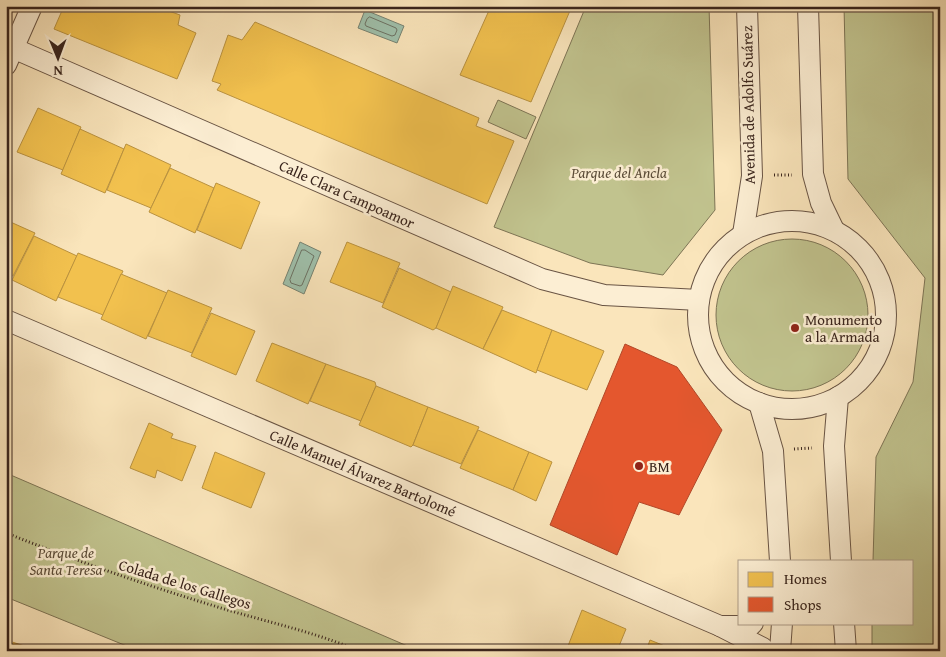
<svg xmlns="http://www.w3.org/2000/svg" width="946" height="657" font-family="'Gentium Book Plus',serif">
<rect width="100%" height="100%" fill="#fae5bb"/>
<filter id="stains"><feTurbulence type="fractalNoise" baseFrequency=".004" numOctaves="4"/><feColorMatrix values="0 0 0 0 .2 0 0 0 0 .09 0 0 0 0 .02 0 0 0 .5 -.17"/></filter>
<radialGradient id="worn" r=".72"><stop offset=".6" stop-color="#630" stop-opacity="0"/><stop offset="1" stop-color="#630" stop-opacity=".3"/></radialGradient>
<!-- green -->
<g fill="#c1c38e" stroke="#7d7455">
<polygon points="586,6 709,6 715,210 663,275 590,263 494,227"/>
<polygon points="844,6 940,6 940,651 872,651 872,623 912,623 912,561 873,561 876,457 913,382 925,278 848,179"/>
<polygon points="498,100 536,117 526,139 488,122"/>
<circle cx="792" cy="315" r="76"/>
<polygon points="6,473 419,651 139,651 6,597"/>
</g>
<!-- water -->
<g fill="#9fc0ab" stroke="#768272">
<polygon points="365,10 404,26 397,43 358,28"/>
<polygon points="300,242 321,252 304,294 283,284"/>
</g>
<!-- homes -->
<g fill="#f2c14e" stroke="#ba923f">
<polygon points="64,6 155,6 180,15 178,25 196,33 177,79 54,29"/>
<polygon points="491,6 572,6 531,102 460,75"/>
<polygon points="255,22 479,118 476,126 514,141 487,204 217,90 221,84 212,81 228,35 242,40"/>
<polygon points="38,108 81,127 63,170 17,152"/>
<polygon points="80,129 124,149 105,193 61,174"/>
<polygon points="126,144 171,165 151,208 107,190"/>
<polygon points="170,168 214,188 195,233 149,212"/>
<polygon points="216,183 260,202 241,249 197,230"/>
<polygon points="6,220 35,233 13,276 6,274"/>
<polygon points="34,236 77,256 56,301 12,280"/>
<polygon points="347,242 400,263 383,303 330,282"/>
<polygon points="78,253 123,271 103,315 58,297"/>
<polygon points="399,268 451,292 436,328 433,330 382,307"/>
<polygon points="121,274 167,293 146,339 101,319"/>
<polygon points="453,286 503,307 483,349 436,328"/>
<polygon points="168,290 212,308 192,353 148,336"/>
<polygon points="502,310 552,330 536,373 483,349"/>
<polygon points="211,313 255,331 236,375 191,356"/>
<polygon points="552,330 604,351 587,390 537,370"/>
<polygon points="272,343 326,364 308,404 256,381"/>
<polygon points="326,364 375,382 376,386 361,421 310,401"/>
<polygon points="376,386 428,407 413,445 411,447 359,425"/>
<polygon points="428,407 479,427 461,464 413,445"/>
<polygon points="149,423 173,434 171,438 196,446 182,481 157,470 155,478 130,468"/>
<polygon points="478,430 529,452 513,490 460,468"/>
<polygon points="215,452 265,473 251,508 202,488"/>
<polygon points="529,452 552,462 536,501 513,490"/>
<polygon points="582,610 626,629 617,651 578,651 568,646"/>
<polygon points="6,640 40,651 6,651"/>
<polygon points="650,640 677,651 646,651"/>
</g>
<!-- shops -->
<polygon fill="#e4572e" stroke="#b14829" points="625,344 677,367 722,430 679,515 639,502 617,555 550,525"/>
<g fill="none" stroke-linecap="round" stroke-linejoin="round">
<!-- shore -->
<g stroke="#6c7264" stroke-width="1">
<polygon points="370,17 396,28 397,30 395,35 392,36 366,26 365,24 367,19"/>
<polygon points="302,250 305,250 314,256 302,285 300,286 291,283 290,280"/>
</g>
<defs>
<g id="street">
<polyline points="808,6 813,174 821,203 834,230"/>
<polyline points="6,45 542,279 604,295 699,300"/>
<polyline points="6,65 32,6"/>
<circle cx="792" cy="315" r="94"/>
<polyline points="743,234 752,176 747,6"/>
<polyline points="6,320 720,626"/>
<polyline points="838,397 834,446 841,561"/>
<polyline points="759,403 773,451 780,561"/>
<polyline points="753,623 750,626 720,626 763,648 764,651"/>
<polyline points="844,623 846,651"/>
<polyline points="780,651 782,623"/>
</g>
</defs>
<!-- street casing -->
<use href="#street" stroke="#695444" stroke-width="22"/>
<!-- path -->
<g stroke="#39241c" stroke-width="3" stroke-dasharray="1 2.5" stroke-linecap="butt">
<polyline points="774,175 792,175"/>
<polyline points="794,449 812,448"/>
<path d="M6 533C77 561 148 586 221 608 267 622 315 632 359 651"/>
</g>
<!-- street -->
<use href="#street" stroke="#fceed3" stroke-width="20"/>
</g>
<!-- markers -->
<g fill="#8f2418" stroke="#fceed3" stroke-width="2">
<circle cx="795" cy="328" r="5"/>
<circle cx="639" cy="466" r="5"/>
</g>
<g text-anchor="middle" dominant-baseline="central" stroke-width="5" stroke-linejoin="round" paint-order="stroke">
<!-- street labels -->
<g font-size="15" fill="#39241c" stroke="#fceed3">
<text transform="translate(748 105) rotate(-91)">Avenida de Adolfo Suárez</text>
<text transform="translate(347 194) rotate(24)">Calle Clara Campoamor</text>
<text transform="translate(363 473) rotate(23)">Calle Manuel Álvarez Bartolomé</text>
<text transform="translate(185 584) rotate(17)">Colada de los Gallegos</text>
</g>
<!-- park labels -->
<g font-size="15" font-style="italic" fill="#5b4c38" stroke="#fceed3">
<text x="619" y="172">Parque del Ancla</text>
<text x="66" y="552">Parque de<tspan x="66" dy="17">Santa Teresa</tspan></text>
</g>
<!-- poi labels -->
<g font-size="15" fill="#39241c" stroke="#fceed3" text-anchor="start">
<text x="805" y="319">Monumento<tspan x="805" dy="17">a la Armada</tspan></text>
<text x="649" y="466">BM</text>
</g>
</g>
<!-- margin -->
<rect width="946" height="657" fill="none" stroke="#fae5bb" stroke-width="25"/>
<rect x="8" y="8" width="931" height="642" fill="none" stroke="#39241c" stroke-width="2.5"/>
<rect x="12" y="12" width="921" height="632" fill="none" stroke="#39241c"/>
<!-- legend -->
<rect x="738" y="560" width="175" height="65" fill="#fceed3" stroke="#ae9d8a"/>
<rect x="748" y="572" width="25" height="15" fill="#f2c14e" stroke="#ae9d8a"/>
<text x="784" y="584" font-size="15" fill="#39241c">Homes</text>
<rect x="748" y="597" width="25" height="15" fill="#e4572e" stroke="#ae9d8a"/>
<text x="784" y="610" font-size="15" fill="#39241c">Shops</text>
<!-- north arrow -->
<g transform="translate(58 58) rotate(179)" stroke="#fceed3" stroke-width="4" paint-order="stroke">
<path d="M0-4L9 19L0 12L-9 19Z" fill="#39241c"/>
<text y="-8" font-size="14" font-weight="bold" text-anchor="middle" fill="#39241c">N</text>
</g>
<rect width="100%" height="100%" filter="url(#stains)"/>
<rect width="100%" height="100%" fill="url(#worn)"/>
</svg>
